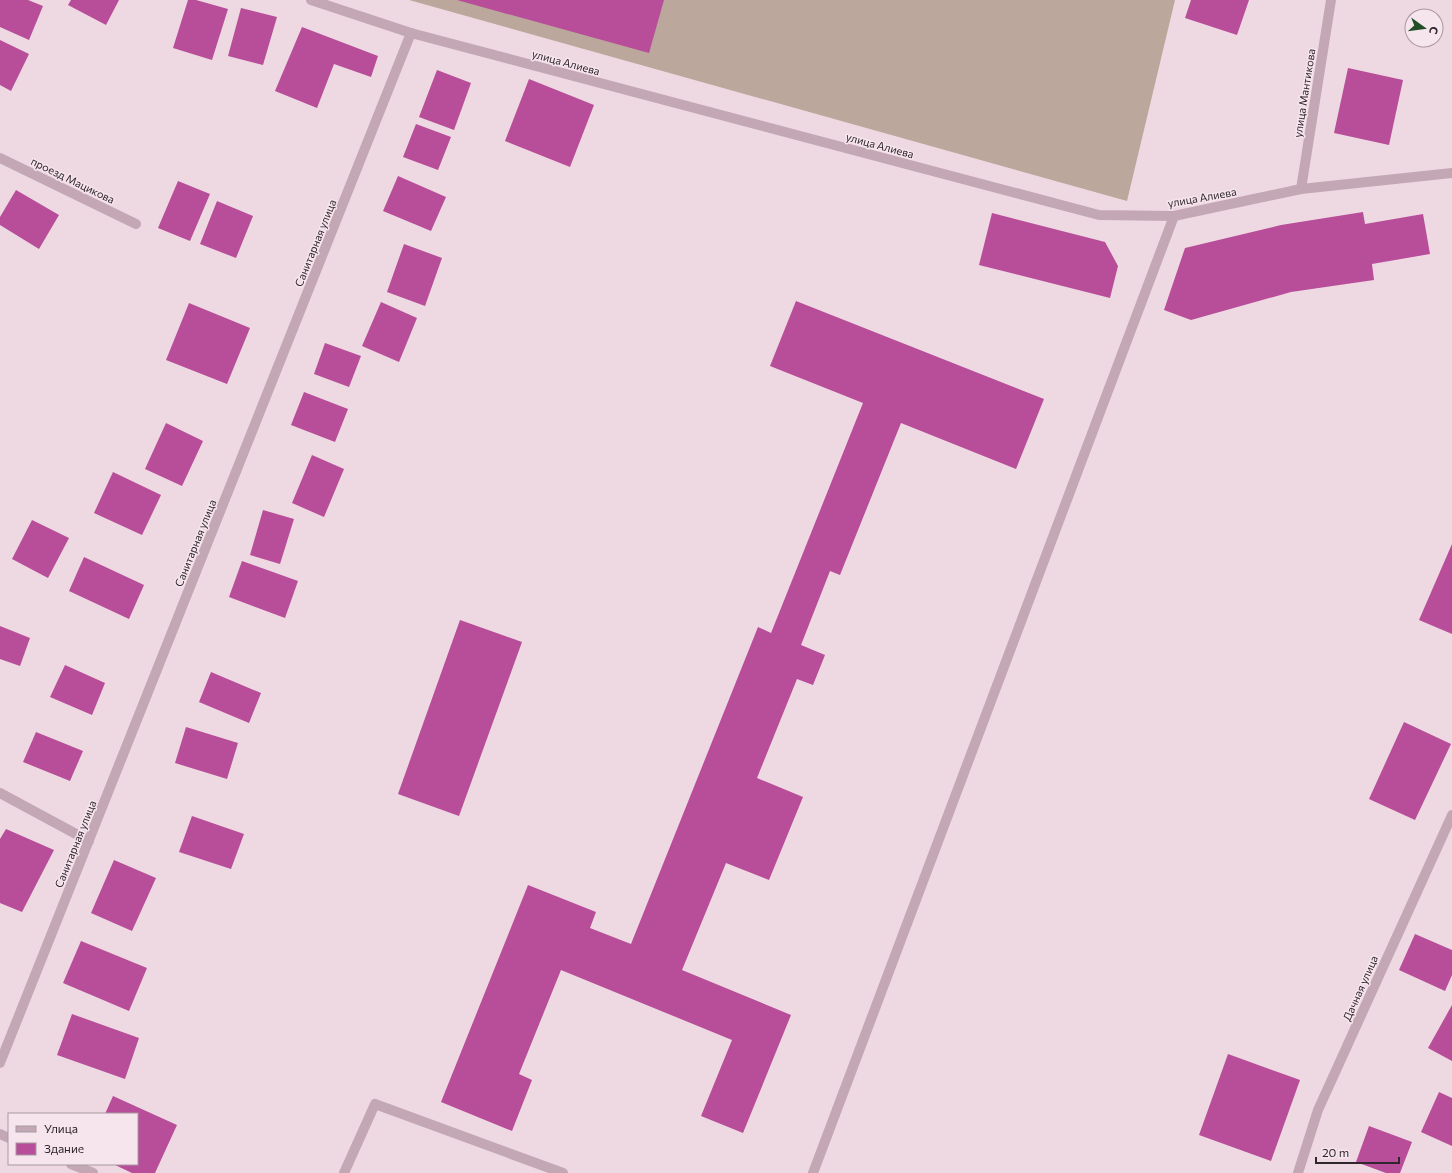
<svg xmlns="http://www.w3.org/2000/svg" width="1452" height="1173" font-family="Commissioner,sans-serif">
<rect width="100%" height="100%" fill="#eed9e2"/>
<!-- garden -->
<polygon fill="#bba79b" points="409,0 1175,0 1127,201"/>
<!-- building -->
<g fill="#b84d99">
<polygon points="0,0 28,0 43,6 29,40 0,27"/>
<polygon points="71,0 119,0 106,25 68,5"/>
<polygon points="188,0 196,0 228,9 212,60 173,48"/>
<polygon points="457,0 664,0 649,53"/>
<polygon points="1191,0 1249,0 1237,35 1185,18"/>
<polygon points="241,8 277,17 263,65 228,56"/>
<polygon points="302,27 378,56 371,77 334,64 317,108 275,91"/>
<polygon points="0,40 29,54 11,91 0,85"/>
<polygon points="1348,68 1403,80 1389,145 1334,133"/>
<polygon points="437,70 471,83 454,130 419,117"/>
<polygon points="529,79 594,105 570,167 505,141"/>
<polygon points="416,124 451,137 438,170 403,157"/>
<polygon points="398,176 446,197 431,231 383,211"/>
<polygon points="178,181 210,194 190,241 158,228"/>
<polygon points="16,190 59,215 39,249 0,225 0,217"/>
<polygon points="217,201 253,216 236,258 200,244"/>
<polygon points="1363,212 1365,224 1423,214 1430,254 1372,264 1374,280 1291,292 1191,320 1164,310 1185,248 1281,225"/>
<polygon points="992,213 1105,242 1118,266 1110,298 979,265"/>
<polygon points="404,244 442,258 425,306 387,292"/>
<polygon points="796,301 1044,399 1016,469 901,423 840,575 830,571 801,645 825,655 813,685 797,679 757,778 803,797 769,880 726,863 682,970 791,1015 743,1133 701,1116 732,1040 561,970 519,1074 532,1080 512,1131 441,1102 528,885 596,912 590,928 631,944 758,627 771,633 863,403 770,366"/>
<polygon points="381,302 417,318 399,362 362,346"/>
<polygon points="189,303 250,328 227,384 166,360"/>
<polygon points="325,343 361,356 349,387 314,374"/>
<polygon points="304,392 348,409 335,442 291,425"/>
<polygon points="166,423 203,441 182,486 145,469"/>
<polygon points="312,455 344,469 324,517 292,503"/>
<polygon points="113,472 161,495 142,535 94,513"/>
<polygon points="263,510 294,519 280,564 250,555"/>
<polygon points="32,520 69,538 48,578 12,559"/>
<polygon points="1452,544 1452,634 1419,620"/>
<polygon points="84,557 144,585 129,619 69,591"/>
<polygon points="242,561 298,581 285,618 229,597"/>
<polygon points="460,620 522,642 459,816 398,794"/>
<polygon points="0,626 30,638 20,666 0,659"/>
<polygon points="65,665 105,683 92,715 50,697"/>
<polygon points="211,672 261,693 249,723 199,702"/>
<polygon points="1404,722 1451,744 1415,820 1369,799"/>
<polygon points="186,727 238,743 227,779 175,763"/>
<polygon points="36,732 83,751 70,781 23,762"/>
<polygon points="192,816 244,834 231,869 179,852"/>
<polygon points="6,829 54,850 22,912 0,903 0,839"/>
<polygon points="114,860 156,878 132,931 91,913"/>
<polygon points="1415,934 1452,950 1452,975 1445,991 1399,970"/>
<polygon points="81,941 147,968 129,1011 63,983"/>
<polygon points="1452,1005 1452,1061 1428,1048"/>
<polygon points="72,1014 139,1038 125,1079 57,1055"/>
<polygon points="1228,1054 1300,1080 1271,1161 1199,1135"/>
<polygon points="1439,1092 1452,1098 1452,1146 1421,1132"/>
<polygon points="113,1096 177,1125 155,1173 132,1173 113,1164 137,1164 137,1114 105,1114"/>
<polygon points="1369,1126 1412,1142 1400,1173 1386,1173 1356,1162"/>
</g>
<g fill="none" stroke-linecap="round" stroke-linejoin="round">
<!-- lane -->
<g stroke="#c4a7b5" stroke-width="10">
<polyline points="344,1173 375,1104 563,1173"/>
<polyline points="813,1173 1174,216"/>
</g>
<!-- street -->
<g stroke="#c4a7b5" stroke-width="10">
<polyline points="311,0 411,33 1099,215 1174,216 1301,189 1452,173"/>
<polyline points="0,158 136,224"/>
<polyline points="1301,189 1331,0"/>
<polyline points="0,793 89,841"/>
<polyline points="0,1063 411,33"/>
<polyline points="0,1134 9,1138"/>
<polyline points="71,1164 93,1173"/>
<polyline points="1298,1173 1318,1110 1452,815"/>
</g>
</g>
<g text-anchor="middle" dominant-baseline="central" stroke-width="3" stroke-linejoin="round" paint-order="stroke">
<!-- street labels -->
<g font-size="11" fill="#31262d" stroke="#f6e5ec">
<text transform="translate(566 62) rotate(15)">улица Алиева</text>
<text transform="translate(1304 93) rotate(-81)">улица Мантикова</text>
<text transform="translate(880 145) rotate(15)">улица Алиева</text>
<text transform="translate(73 180) rotate(26)">проезд Мацикова</text>
<text transform="translate(1202 197) rotate(-10)">улица Алиева</text>
<text transform="translate(315 243) rotate(-68)">Санитарная улица</text>
<text transform="translate(195 543) rotate(-68)">Санитарная улица</text>
<text transform="translate(75 844) rotate(-68)">Санитарная улица</text>
<text transform="translate(1360 988) rotate(-66)">Дачная улица</text>
</g>
</g>
<!-- legend -->
<rect x="8" y="1113" width="130" height="52" fill="#f6e5ec" stroke="#a799a0"/>
<rect x="16" y="1126" width="20" height="6" fill="#c4a7b5" stroke="#a799a0"/>
<text x="44" y="1133" font-size="12" fill="#31262d">Улица</text>
<rect x="16" y="1143" width="20" height="12" fill="#b84d99" stroke="#a799a0"/>
<text x="44" y="1153" font-size="12" fill="#31262d">Здание</text>
<!-- north arrow -->
<g transform="translate(1424 28) rotate(104)"><circle r="19" fill="#f6e5ec" stroke="#a799a0"/>
<path d="M0-3L7 15L0 10L-7 15Z" fill="#214e26"/>
<text y="-6" font-size="11" font-weight="bold" text-anchor="middle" fill="#31262d">С</text>
</g>
<!-- scale -->
<path d="M1316 1157v6h83v-6" fill="none" stroke="#31262d" stroke-width="2"/>
<text x="1322" y="1157" font-size="12" fill="#31262d" stroke="#f6e5ec" stroke-width="3" paint-order="stroke">20 m</text>
</svg>
